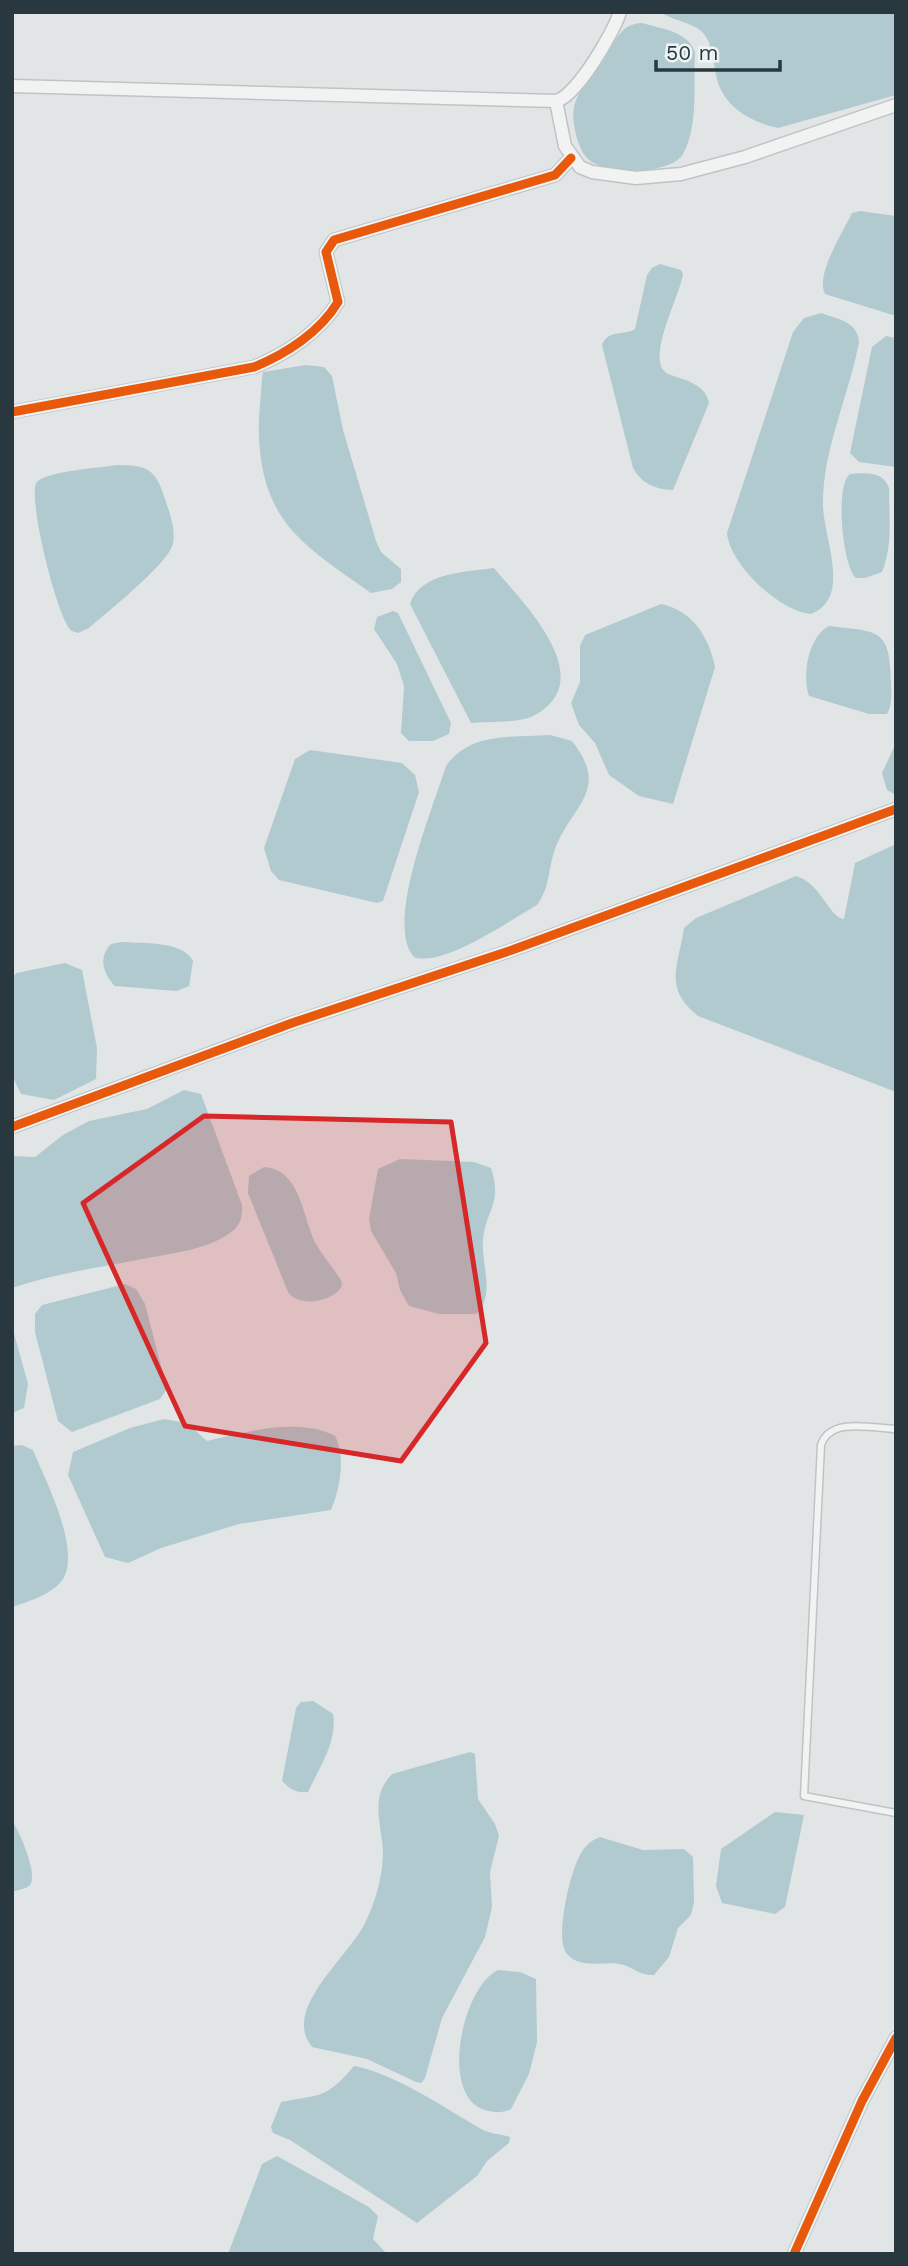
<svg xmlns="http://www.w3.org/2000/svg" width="908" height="2266" font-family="'Work Sans',sans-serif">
<rect width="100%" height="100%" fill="#e2e5e6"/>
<!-- water -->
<g fill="#b0cad0">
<path d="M660 12H896V95L778 128C750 122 722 106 716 75 713 60 713 46 704 34 694 22 673 21 660 12Z"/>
<path d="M642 23C661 29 689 31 695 53 693 85 699 125 683 154 671 175 605 175 588 159 577 149 570 117 575 103 580 87 597 73 605 58 614 43 621 23 642 23Z"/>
<path d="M860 211 896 216V316L825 294C815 275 843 232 852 213Z"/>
<path d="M660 264 681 270 683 274C680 297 641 366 671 375 686 380 706 385 709 403L673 490C655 489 642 484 633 468L602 345C608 329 624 336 635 329L647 275 652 268Z"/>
<path d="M821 313C838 319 858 322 859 342 849 396 822 451 823 506 824 540 852 598 811 614 779 611 730 565 727 533L793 332 804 318Z"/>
<polygon points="886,336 896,338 896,467 859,462 850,453 872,347"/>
<path d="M306 365 324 367 332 376 343 430 376 541 381 552 401 569V582L392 589 371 593C308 548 263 525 259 438 258 418 261 398 262 378L263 372Z"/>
<path d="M116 465C146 465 155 468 164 496 169 512 176 527 173 544 168 564 107 612 89 628L78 633 72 631C58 623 26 493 37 482 47 471 100 468 116 465Z"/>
<path d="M850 474C866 473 883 471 889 488 889 516 893 545 882 572L865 578H856C842 566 835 484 850 474Z"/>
<path d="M494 568C522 602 601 678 535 715 519 724 489 721 471 723L410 604C420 572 467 572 494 568Z"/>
<path d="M661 604C692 610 709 637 715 667L673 804 639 796 609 775 595 743 579 725 571 703 580 682V646L585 635Z"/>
<polygon points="393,611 398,613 451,723 449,734 433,741 409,741 401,733 404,686 397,664 374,629 377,617"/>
<path d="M829 626C877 632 890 627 891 681 891 692 893 704 887 714H869L809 696C802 675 808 637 829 626Z"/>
<path d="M550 735 572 741C611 791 572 804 555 849 548 869 550 888 537 905 510 920 443 968 414 957 384 925 434 805 446 766 471 731 511 738 550 735Z"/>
<polygon points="896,743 896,795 887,790 882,773"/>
<polygon points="310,750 402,763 415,775 419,792 383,901 377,903 279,880 271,871 264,848 295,759"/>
<path d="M896 844V1092L698 1016C663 988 678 967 684 928L696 918 796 876C822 884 829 918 844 919L855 863Z"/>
<path d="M122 942C143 944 182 940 193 961L189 986 177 991 115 986C103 974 98 957 111 944Z"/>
<polygon points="65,963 82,970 97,1048 96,1079 54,1100 21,1094 12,1075 12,977 17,973"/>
<path d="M184 1090 201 1094 242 1205C243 1217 240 1226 230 1233 208 1249 174 1253 148 1258 103 1267 56 1273 12 1288V1156L35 1157 63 1135 89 1121 147 1109Z"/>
<path d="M400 1159 474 1162 491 1168C503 1205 485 1210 483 1241 481 1264 496 1296 476 1314H439L409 1306 400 1290 396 1273 371 1231 369 1219 378 1169Z"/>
<path d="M264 1167C301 1170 302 1216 316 1244 323 1256 333 1268 341 1280L342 1286C333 1302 299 1308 288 1292L248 1193 249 1176Z"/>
<polygon points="125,1284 136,1289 145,1304 167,1389 160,1399 72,1432 58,1421 35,1332 35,1314 42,1305"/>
<polygon points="12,1326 28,1384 24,1408 12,1413"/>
<path d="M164 1419 187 1423 207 1441C245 1432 299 1417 335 1436 346 1456 340 1489 331 1510L239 1524 161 1548 128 1563 105 1557 68 1475 73 1452 130 1428Z"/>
<path d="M22 1445 33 1450C45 1480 85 1555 60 1583 49 1595 28 1602 12 1607V1446Z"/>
<path d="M313 1701 333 1714C338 1741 319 1768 308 1792 296 1793 291 1790 282 1781L296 1708 301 1702Z"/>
<path d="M470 1752 475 1754 478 1799 495 1824 499 1836 490 1872 492 1907 485 1937 442 2018 425 2078 421 2083 416 2082 367 2059 312 2047C281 2009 348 1958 365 1923 375 1903 382 1879 383 1855 383 1825 368 1799 392 1774Z"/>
<polygon points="775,1812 804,1815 785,1907 775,1914 722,1903 716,1886 721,1849"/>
<path d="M12 1820C19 1831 40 1877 29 1886 25 1889 17 1890 12 1892Z"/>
<path d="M600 1837 643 1850 684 1849 693 1857 694 1903 691 1915 678 1928 669 1957 654 1975C642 1976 635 1969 624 1965 607 1959 582 1971 567 1954 554 1938 571 1866 583 1850 588 1843 593 1840 600 1837Z"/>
<path d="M498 1970 520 1972 536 1979 537 2042 529 2074 511 2109C503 2113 494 2113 485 2110 438 2095 463 1986 498 1970Z"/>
<path d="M354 2066C392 2072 448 2110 483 2130 491 2134 501 2134 510 2137L509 2143 487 2161 477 2176 417 2223 290 2140 273 2133 271 2127 281 2102C321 2094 325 2100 354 2066Z"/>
<polygon points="277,2156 369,2207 378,2216 373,2239 387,2254 228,2254 262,2164"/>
</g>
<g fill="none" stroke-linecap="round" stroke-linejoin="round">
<defs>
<path id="lane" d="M896 1429C872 1428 830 1417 821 1445L804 1796 896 1813"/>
<g id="street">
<path d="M12 86 556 101C576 97 614 32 620 12"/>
<polyline points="556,101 565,146 580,167 592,172 636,178 681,174 745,157 896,105"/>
<path d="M12 412 254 367C286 354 320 332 338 302L326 252 334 240 555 175 571 158"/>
<polyline points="12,1127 292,1023 512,950 896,809"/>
<polyline points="794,2254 862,2101 896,2038"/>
</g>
</defs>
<!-- lane casing -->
<use href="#lane" stroke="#c0c3c4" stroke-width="9"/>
<!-- street casing -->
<use href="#street" stroke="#c0c3c4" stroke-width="15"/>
<!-- lane -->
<use href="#lane" stroke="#f1f3f3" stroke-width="6"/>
<!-- street -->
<use href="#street" stroke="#f1f3f3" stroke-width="12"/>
<defs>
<g id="cycleway">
<path d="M12 412 254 367C286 354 320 332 338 302L326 252 334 240 555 175 571 158"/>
<polyline points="12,1127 292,1023 512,950 896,809"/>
<polyline points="794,2254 862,2101 896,2038"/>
</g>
</defs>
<!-- cycleway casing -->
<use href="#cycleway" stroke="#eff4f6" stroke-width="13"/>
<!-- cycleway -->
<use href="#cycleway" stroke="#e8590c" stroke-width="9"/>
</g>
<!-- marked area -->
<path fill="#d62828" fill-opacity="0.2" stroke="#d62828" stroke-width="5" stroke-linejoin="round" d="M204 1116 451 1122 486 1343 401 1461 185 1426 83 1203Z"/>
<!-- border -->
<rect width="908" height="2266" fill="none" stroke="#29383f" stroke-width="28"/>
<!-- scale -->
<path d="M656 60v10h124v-10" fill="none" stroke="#29383f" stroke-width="3.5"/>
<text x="666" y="60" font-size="21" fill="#29383f" stroke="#eff4f6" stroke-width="5" paint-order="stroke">50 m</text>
</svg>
